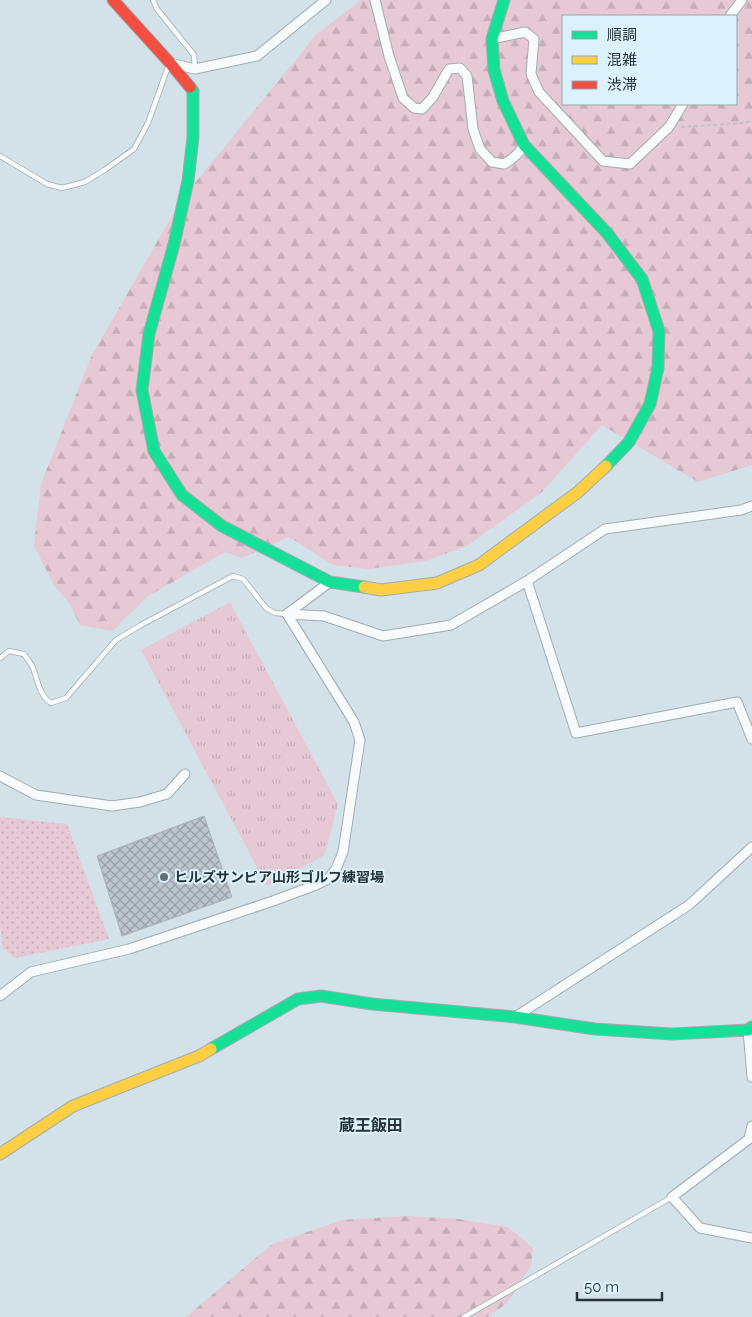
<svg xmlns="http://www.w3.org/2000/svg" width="752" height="1317" font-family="Raleway,'Noto Sans JP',sans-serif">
<defs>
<pattern id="grass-tufts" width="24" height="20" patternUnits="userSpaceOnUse" patternTransform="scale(1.25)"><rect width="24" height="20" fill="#e7c9d5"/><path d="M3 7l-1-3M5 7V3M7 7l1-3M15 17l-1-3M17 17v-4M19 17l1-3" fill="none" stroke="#c6adb8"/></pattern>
<pattern id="forest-firs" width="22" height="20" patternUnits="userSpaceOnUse" patternTransform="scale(1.25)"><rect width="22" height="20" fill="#e7c9d5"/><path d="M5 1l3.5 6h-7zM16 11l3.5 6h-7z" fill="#c6adb8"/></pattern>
<pattern id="park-dots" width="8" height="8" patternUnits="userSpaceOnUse" patternTransform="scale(1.25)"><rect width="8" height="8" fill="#e7c9d5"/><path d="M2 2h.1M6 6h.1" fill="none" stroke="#c6adb8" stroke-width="1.8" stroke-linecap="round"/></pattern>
<pattern id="building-cross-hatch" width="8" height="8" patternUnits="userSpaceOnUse" patternTransform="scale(1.25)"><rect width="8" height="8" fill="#bbc6cc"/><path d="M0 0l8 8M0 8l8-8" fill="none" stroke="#98a1a7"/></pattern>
</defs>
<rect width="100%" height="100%" fill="#d3e2e9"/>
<!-- grass -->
<polygon fill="url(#grass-tufts)" points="230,602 338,804 325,855 267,886 141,650"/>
<!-- forest -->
<g fill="url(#forest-firs)" fill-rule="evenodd">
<path d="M361 0H752V465L698 482 602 425 542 492 467 546 426 561 368 569 333 565 289 537 242 558 225 552 147 597 112 631 80 625 69 603 54 585 34 546 41 484 91 357 181 200 316 35ZM563 16H736V104H563Z"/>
<polygon points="409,1216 459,1219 508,1227 533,1248 531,1266 507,1303 488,1317 186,1317 272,1244 342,1220"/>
</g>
<!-- park -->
<polygon fill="url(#park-dots)" points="0,817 67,824 109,939 15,958 3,949 0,927"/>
<!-- building -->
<polygon fill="url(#building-cross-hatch)" stroke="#a7b3b9" points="204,816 232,897 122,936 97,856"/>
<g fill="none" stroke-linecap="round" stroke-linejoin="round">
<defs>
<g id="lane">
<polyline points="153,0 157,9 194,55 195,69"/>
<polyline points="0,156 47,184 62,188 85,182 106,169 134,149 148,123 169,64"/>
<path d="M0 658 9 651 24 654C27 659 31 663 33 668 38 681 39 695 51 703L66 698 116 640 141 625 233 576 243 579 266 608 275 613 287 614"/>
<polyline points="464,1317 672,1197"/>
</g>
<g id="street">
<path d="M375 0 389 56 403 98 414 108 422 109 433 97 449 69 460 68 467 76 473 129 480 149 492 162 504 164C513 159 519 154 524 145"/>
<polyline points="730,16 742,0"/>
<polyline points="492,39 525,32 534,39 531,74 539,92 603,161 630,164 669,127 683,104"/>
<polyline points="170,63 195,69 257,56 326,0"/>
<polyline points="527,581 576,733 737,702 752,739"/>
<polyline points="287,614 324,616 383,636 451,625 527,581 605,529 741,510 752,506"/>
<polyline points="287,614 330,582"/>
<polyline points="0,776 36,795 112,806 140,802 167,794 185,774"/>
<polyline points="0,996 31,972 129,949 273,901 316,885 328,879 336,869 343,852 360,740 354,722 287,614"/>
<polyline points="515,1017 689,905 752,847"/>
<polyline points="748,1030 752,1077"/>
<polyline points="752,1126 749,1139 672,1197 700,1228 752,1238"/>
</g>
<g id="fast">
<polyline points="504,0 492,39 494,70 503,101 524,145 607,233 642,279 659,331 658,368 650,404 629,442 606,466"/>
<polyline points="190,87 193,91 193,137 188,181 174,244 149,334 142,390 154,451 182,495 222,526 330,582 364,587"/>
<polyline points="211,1049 298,999 321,996 372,1004 515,1017 595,1029 672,1034 748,1030 752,1027"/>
</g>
<g id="slow">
<polyline points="364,587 381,590 437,583 479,565 578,492 606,466"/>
<polyline points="0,1154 73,1106 199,1056 211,1049"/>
</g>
<polyline id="jam" points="113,0 170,63 190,87"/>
</defs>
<!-- lane casing -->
<use href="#lane" stroke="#a0acb1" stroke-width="6"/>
<!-- street casing -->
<use href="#street" stroke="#a0acb1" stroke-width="11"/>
<!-- fast casing -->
<use href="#fast" stroke="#a0acb1" stroke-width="13"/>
<!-- slow casing -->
<use href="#slow" stroke="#a0acb1" stroke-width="13"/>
<!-- jam casing -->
<use href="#jam" stroke="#a0acb1" stroke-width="13"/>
<!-- path -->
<polyline stroke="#bec3c6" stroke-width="2" stroke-dasharray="4 2.5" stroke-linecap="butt" points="681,127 744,123 752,121"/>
<!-- lane -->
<use href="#lane" stroke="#f8fbfc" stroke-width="4.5"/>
<!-- street -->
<use href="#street" stroke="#f8fbfc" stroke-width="9"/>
<!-- fast -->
<use href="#fast" stroke="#16e098" stroke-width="11"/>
<!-- slow -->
<use href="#slow" stroke="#ffcf43" stroke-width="11"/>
<!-- jam -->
<use href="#jam" stroke="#f24e42" stroke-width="11"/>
</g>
<!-- markers -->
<circle fill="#647076" stroke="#dbf2fc" stroke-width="2" cx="164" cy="877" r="5"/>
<g text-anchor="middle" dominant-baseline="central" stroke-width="4" stroke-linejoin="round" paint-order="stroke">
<!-- poi labels -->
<g font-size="14" font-weight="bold" fill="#283338" stroke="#dbf2fc" text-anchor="start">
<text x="174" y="877">ヒルズサンピア山形ゴルフ練習場</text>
</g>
<!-- quarter labels -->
<g font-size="16" font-weight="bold" fill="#283338" stroke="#dbf2fc">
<text x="371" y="1125">蔵王飯田</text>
</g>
</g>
<!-- legend -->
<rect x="562" y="15" width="175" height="90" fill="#dbf2fc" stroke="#93a6ae"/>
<rect x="572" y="31" width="25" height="8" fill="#16e098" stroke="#93a6ae"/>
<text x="607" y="40" font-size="15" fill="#283338">順調</text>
<rect x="572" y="56" width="25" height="8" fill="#ffcf43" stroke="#93a6ae"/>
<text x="607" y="65" font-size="15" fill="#283338">混雑</text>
<rect x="572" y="81" width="25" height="8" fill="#f24e42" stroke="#93a6ae"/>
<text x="607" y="90" font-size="15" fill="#283338">渋滞</text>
<!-- scale -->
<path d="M577 1292v8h85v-8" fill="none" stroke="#283338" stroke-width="2.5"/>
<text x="584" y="1292" font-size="15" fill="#283338" stroke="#dbf2fc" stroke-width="4" paint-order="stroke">50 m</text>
</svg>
